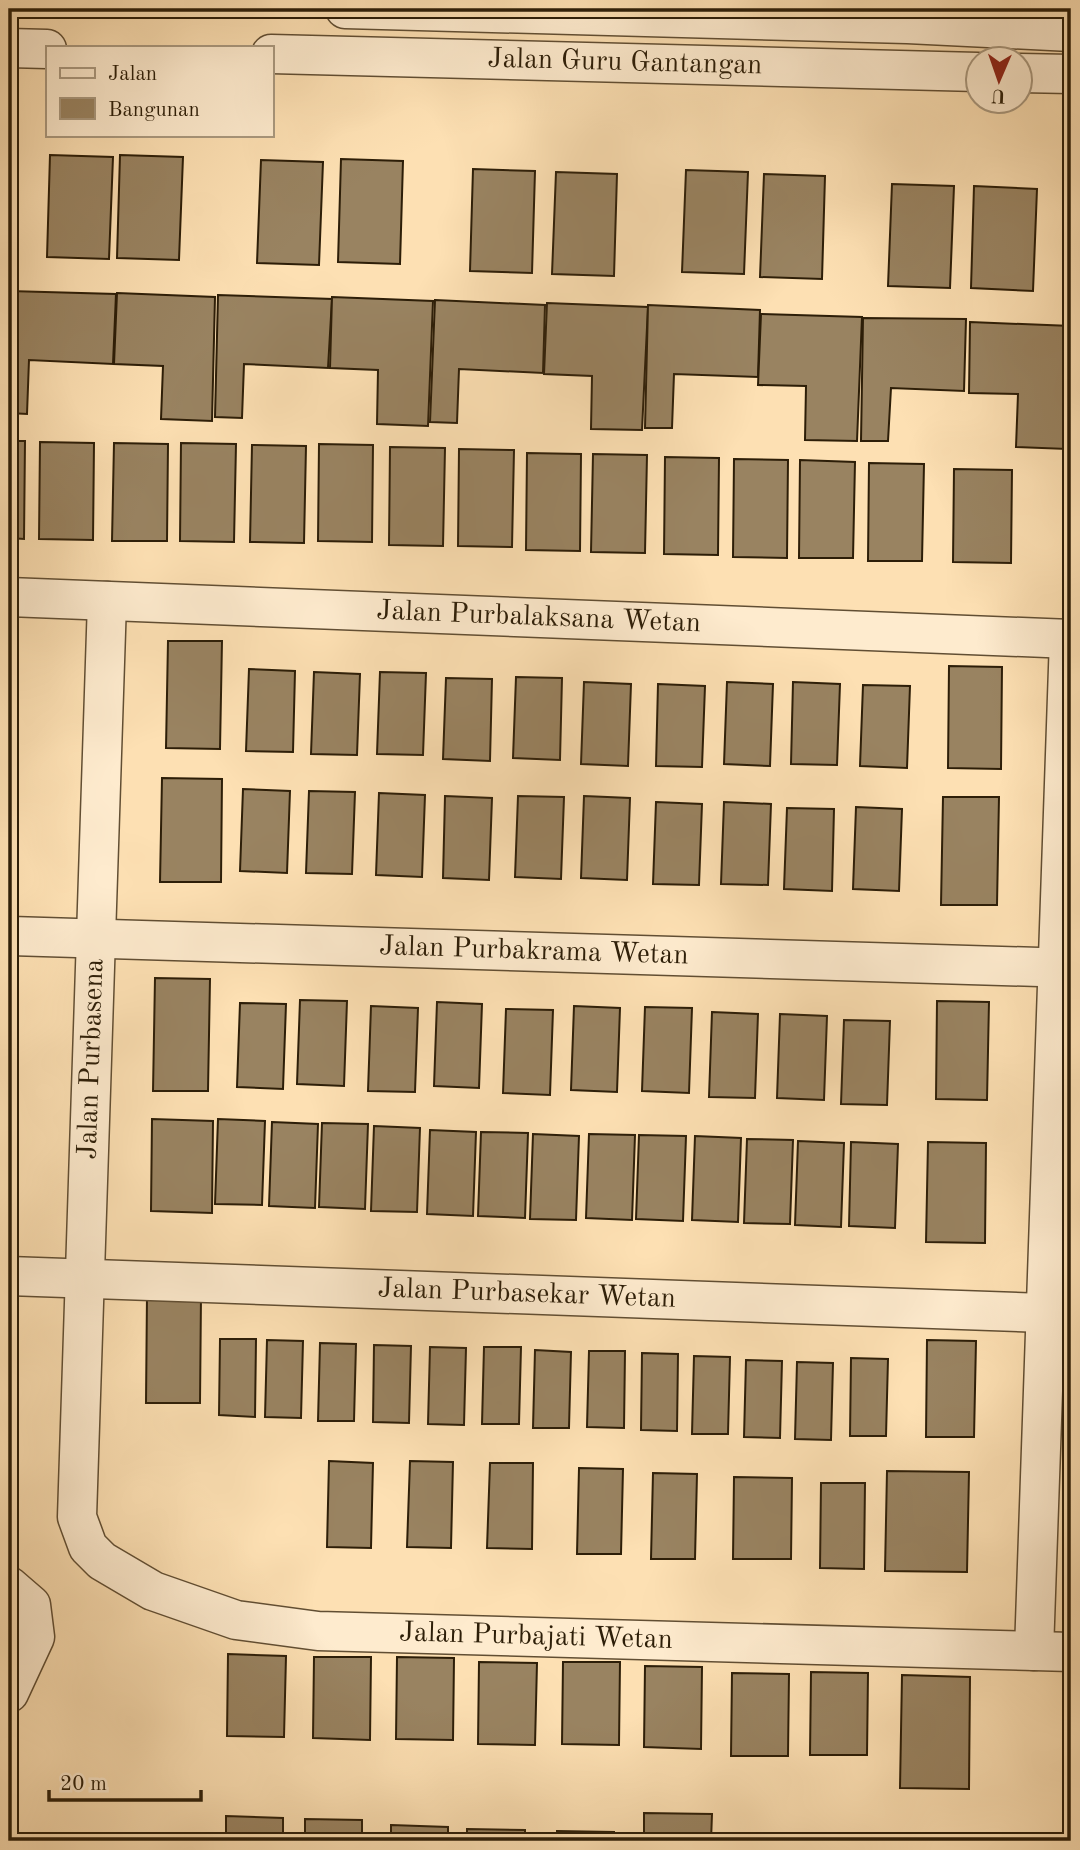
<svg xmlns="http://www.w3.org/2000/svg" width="1080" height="1850" font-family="'Old Standard TT',serif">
<rect width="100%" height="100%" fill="#fde0b3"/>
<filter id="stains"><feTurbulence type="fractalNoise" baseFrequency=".00286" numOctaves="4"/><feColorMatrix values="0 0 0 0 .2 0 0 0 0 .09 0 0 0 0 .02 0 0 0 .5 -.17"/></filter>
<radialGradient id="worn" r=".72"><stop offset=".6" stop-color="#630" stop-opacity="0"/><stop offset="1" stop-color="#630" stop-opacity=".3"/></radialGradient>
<!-- building -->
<g fill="#998361" stroke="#2d1e08" stroke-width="2">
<polygon points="50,155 113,157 109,259 47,257"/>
<polygon points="120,155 183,157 179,260 117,258"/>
<polygon points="341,159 403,161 400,264 338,262"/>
<polygon points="261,160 323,162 319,265 257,263"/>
<polygon points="473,169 535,171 532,273 470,271"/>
<polygon points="686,170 748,172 744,274 682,272"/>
<polygon points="556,172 617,174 614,276 552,274"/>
<polygon points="764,174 825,176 822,279 760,277"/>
<polygon points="892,184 954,186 950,288 888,286"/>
<polygon points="974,186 1037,189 1033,291 971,288"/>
<polygon points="9,291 116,294 113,364 29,360 27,414 9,413"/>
<polygon points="117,293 215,297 212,421 161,419 163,366 114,364"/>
<polygon points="218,295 332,299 328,368 244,364 242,418 215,417"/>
<polygon points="332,297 433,301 428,426 377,424 378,370 330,368"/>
<polygon points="435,300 545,305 543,373 459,369 457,423 430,422"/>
<polygon points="547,303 648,307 642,430 591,429 592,376 544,374"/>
<polygon points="648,305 760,310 758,377 674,374 672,428 645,428"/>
<polygon points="761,314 862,317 857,441 805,440 806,386 758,385"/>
<polygon points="863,318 966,319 964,391 891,388 888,441 861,441"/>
<polygon points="970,322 1071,326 1067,449 1016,447 1018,394 969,393"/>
<polygon points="9,441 25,441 24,539 9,538"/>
<polygon points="40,442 94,443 93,540 39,539"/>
<polygon points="114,443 168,444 167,541 112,541"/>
<polygon points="181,443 236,444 234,542 180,541"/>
<polygon points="319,444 373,445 372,542 318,541"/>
<polygon points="252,445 306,446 304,543 250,542"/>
<polygon points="390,447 445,448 443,546 389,545"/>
<polygon points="459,449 514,450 512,547 458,546"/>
<polygon points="527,453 581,454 580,551 526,550"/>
<polygon points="593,454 647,455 645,553 591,552"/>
<polygon points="665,457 719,458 718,555 664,554"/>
<polygon points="734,459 788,460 787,558 733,557"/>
<polygon points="800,460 855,462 853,558 799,558"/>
<polygon points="869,463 924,464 922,561 868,561"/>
<polygon points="954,469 1012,470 1011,563 953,562"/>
<polygon points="168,641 222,641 220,749 166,748"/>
<polygon points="949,666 1002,667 1001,769 948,768"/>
<polygon points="249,669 295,671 293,752 246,751"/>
<polygon points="314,672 360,674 357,755 311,754"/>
<polygon points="380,672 426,673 423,755 377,754"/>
<polygon points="516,677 562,678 560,760 513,758"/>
<polygon points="446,678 492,679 490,761 443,759"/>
<polygon points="584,682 631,684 628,766 581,764"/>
<polygon points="727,682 773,684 770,766 724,764"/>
<polygon points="793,682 840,684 837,765 791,764"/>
<polygon points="658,684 705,686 702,767 656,766"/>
<polygon points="863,685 910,686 907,768 860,766"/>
<polygon points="162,778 222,779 221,882 160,882"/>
<polygon points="243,789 290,791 287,873 240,871"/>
<polygon points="309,791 355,792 352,874 306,873"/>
<polygon points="379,793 425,795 422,877 376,875"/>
<polygon points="445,796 492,798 489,880 443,878"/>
<polygon points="518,796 564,797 561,879 515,877"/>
<polygon points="584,796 630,798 627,880 581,878"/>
<polygon points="943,797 999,797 997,905 941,905"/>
<polygon points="656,802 702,804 699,885 653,884"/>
<polygon points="724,802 771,804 768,885 721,884"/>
<polygon points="856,807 902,809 899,891 853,889"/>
<polygon points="787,808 834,809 832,891 784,889"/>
<polygon points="155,978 210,979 208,1091 153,1091"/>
<polygon points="300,1000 347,1001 344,1086 297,1084"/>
<polygon points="937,1001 989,1002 987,1100 936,1099"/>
<polygon points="437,1002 482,1004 479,1088 434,1086"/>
<polygon points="240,1003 286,1004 283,1089 237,1087"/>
<polygon points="371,1006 418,1008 415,1092 368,1091"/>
<polygon points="574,1006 620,1008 617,1092 571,1090"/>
<polygon points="645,1007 692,1008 689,1093 642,1091"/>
<polygon points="506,1009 553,1010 550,1095 503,1093"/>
<polygon points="712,1012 758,1014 755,1098 709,1097"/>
<polygon points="780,1014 827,1016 824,1100 777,1098"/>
<polygon points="844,1020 890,1021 887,1105 841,1104"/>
<polygon points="152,1119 213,1121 212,1213 151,1211"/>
<polygon points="218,1119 265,1121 262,1205 215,1204"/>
<polygon points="272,1122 318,1124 315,1208 269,1206"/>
<polygon points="322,1123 368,1124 365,1209 319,1207"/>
<polygon points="374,1126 420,1128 417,1212 371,1211"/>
<polygon points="430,1130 476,1132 473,1216 427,1214"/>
<polygon points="481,1132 528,1133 525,1218 478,1216"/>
<polygon points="533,1134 579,1136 576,1220 530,1219"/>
<polygon points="589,1134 635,1135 632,1220 586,1218"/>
<polygon points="639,1135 686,1136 683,1221 636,1219"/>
<polygon points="695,1136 741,1138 738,1222 692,1220"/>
<polygon points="747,1139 793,1140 790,1224 744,1223"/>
<polygon points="798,1141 844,1143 841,1227 795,1225"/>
<polygon points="851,1142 898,1144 895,1228 849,1226"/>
<polygon points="928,1142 986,1143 985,1243 926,1242"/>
<polygon points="147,1295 201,1295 200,1403 146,1403"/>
<polygon points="220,1339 256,1339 255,1417 219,1415"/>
<polygon points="267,1340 303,1341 301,1418 265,1417"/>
<polygon points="927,1340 976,1341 974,1437 926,1437"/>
<polygon points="320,1343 356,1344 354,1421 318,1421"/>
<polygon points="374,1345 411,1346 409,1423 373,1422"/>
<polygon points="430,1347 466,1348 464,1425 428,1424"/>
<polygon points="484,1347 521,1347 519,1424 482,1424"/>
<polygon points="535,1350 571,1352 569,1428 533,1428"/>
<polygon points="589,1351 625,1351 624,1428 587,1427"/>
<polygon points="642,1353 678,1354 677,1431 641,1430"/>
<polygon points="694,1356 730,1357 728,1434 692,1434"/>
<polygon points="851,1358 888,1359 886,1436 850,1436"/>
<polygon points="746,1360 782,1361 780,1438 744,1437"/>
<polygon points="797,1362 833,1363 831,1440 795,1439"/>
<polygon points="329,1461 373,1463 371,1548 327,1547"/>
<polygon points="410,1461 453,1462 451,1548 407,1547"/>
<polygon points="490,1463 533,1463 532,1549 487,1548"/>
<polygon points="579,1468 623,1469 621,1554 577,1554"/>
<polygon points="887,1471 969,1472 967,1572 885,1571"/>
<polygon points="653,1473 697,1474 695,1559 651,1559"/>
<polygon points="734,1477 792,1478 791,1559 733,1559"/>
<polygon points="821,1483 865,1483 864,1569 820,1568"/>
<polygon points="228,1654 286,1656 284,1737 227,1736"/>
<polygon points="314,1657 371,1657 370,1740 313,1738"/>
<polygon points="397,1657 454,1658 453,1740 396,1739"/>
<polygon points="479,1662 537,1663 535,1745 478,1744"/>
<polygon points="563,1662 620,1662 619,1745 562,1744"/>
<polygon points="645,1666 702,1667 701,1749 644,1747"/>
<polygon points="811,1672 868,1673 867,1755 810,1755"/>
<polygon points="732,1673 789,1674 788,1756 731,1756"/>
<polygon points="902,1675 970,1677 969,1789 900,1788"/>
<polygon points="644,1813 712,1814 711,1841 644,1841"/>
<polygon points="226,1816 283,1818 283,1841 226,1841"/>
<polygon points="305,1819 362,1820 362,1841 305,1841"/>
<polygon points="391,1825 448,1827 448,1841 391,1841"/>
<polygon points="467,1829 525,1830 525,1841 467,1841"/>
<polygon points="557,1831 614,1832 614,1841 557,1841"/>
</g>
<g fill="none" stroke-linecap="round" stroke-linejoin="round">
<defs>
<g id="minor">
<path id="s1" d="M9 597 1071 639"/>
<path id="s2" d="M107 601 77 1517 88 1547 102 1561 153 1591 236 1620 318 1631 1071 1652"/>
<path id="s3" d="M11 936 1071 968"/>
<path id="s4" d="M9 1276 1071 1314"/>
<polyline points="9,1586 31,1605 35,1637 9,1693"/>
<polyline points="1034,1651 1069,639"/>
</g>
<g id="tertiary">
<polyline points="345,9 907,24 1071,32"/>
<polyline points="9,48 47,49"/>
<path id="s5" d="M271 54 978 72"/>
<polyline points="1020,73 1071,74"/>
</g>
</defs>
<!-- minor casing -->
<use href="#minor" stroke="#614e33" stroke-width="41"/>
<!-- tertiary casing -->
<use href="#tertiary" stroke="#614e33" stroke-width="41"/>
<!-- minor -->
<use href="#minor" stroke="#feebce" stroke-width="38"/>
<!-- tertiary -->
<use href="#tertiary" stroke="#feebce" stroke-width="38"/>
</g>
<g text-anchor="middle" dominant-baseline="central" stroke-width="5" stroke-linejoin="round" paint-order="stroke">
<!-- street labels -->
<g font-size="28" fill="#2d1e08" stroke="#feebce">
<text stroke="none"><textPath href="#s5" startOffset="354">Jalan Guru Gantangan</textPath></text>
<text stroke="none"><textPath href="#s1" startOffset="530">Jalan Purbalaksana Wetan</textPath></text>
<text stroke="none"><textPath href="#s3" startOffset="523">Jalan Purbakrama Wetan</textPath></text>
<text transform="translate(92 1059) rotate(-88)">Jalan Purbasena</text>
<text stroke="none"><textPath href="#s4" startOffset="518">Jalan Purbasekar Wetan</textPath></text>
<text stroke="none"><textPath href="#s2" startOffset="1416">Jalan Purbajati Wetan</textPath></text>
</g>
</g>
<!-- margin -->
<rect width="1080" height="1850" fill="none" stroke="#fde0b3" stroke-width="35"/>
<rect x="10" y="10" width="1059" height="1829" fill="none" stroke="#2d1e08" stroke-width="3.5"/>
<rect x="18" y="18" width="1045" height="1815" fill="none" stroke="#2d1e08" stroke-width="2"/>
<!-- legend -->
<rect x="46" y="46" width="228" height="91" fill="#feebce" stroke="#aa997f" stroke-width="2"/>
<rect x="60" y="68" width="35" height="10" fill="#feebce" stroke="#aa997f" stroke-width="2"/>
<text x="108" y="80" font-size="21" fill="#2d1e08">Jalan</text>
<rect x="60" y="98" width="35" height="21" fill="#998361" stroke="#aa997f" stroke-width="2"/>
<text x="108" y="116" font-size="21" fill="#2d1e08">Bangunan</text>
<!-- north arrow -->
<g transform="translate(999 80) rotate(182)"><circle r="33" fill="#feebce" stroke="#aa997f" stroke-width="2"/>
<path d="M0-5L12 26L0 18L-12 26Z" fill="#8f2418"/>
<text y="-10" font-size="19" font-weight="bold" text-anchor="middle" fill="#2d1e08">U</text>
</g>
<!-- scale -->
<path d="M49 1790v10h152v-10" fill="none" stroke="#2d1e08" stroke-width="3.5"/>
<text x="60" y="1790" font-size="21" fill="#2d1e08" stroke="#feebce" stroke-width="5" paint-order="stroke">20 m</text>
<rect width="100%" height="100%" filter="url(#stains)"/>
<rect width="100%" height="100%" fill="url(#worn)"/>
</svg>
